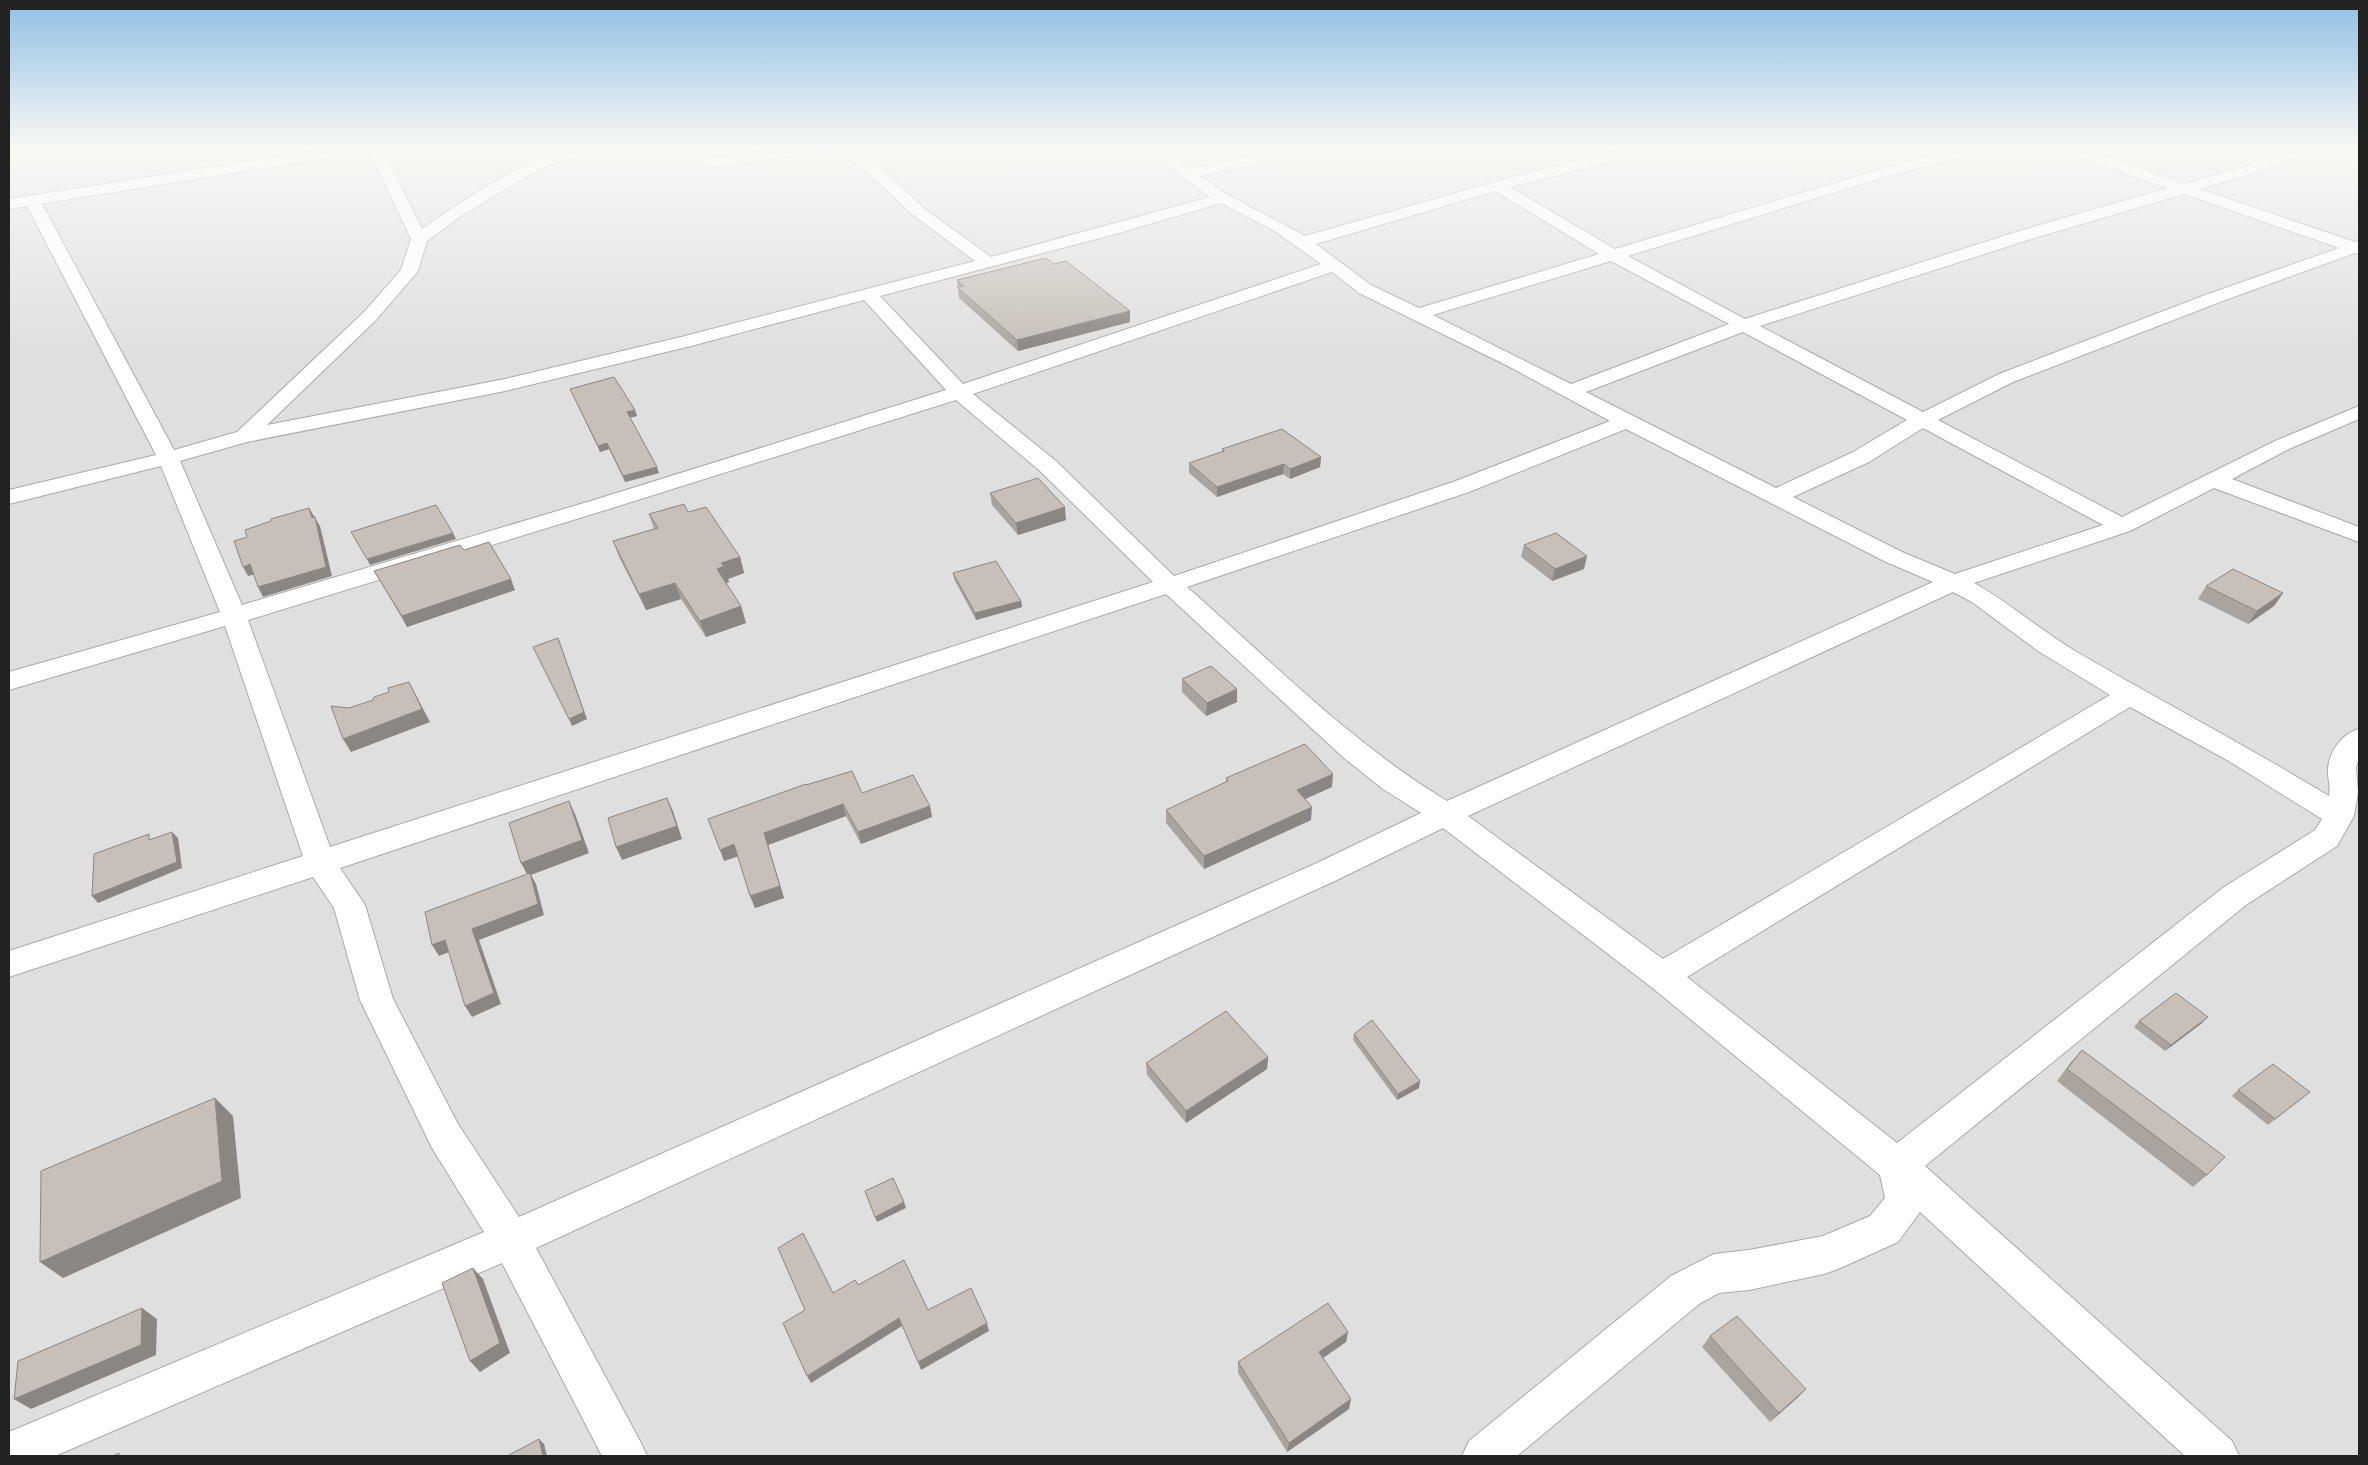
<svg xmlns="http://www.w3.org/2000/svg" width="2368" height="1465" font-family="Quicksand,sans-serif">
<rect width="100%" height="100%" fill="#f2efe9"/>
<!-- residential -->
<rect fill="#e0dfdf" x="9" y="148" width="2350" height="1308"/>
<g fill="none" stroke-linecap="round" stroke-linejoin="round">
<defs>
<g id="minor">
<polygon points="278,148 292,148 290,163 280,163"/>
<path d="M368 148H382L422 229C462 201 526 157 573 148 581 147 589 148 596 148L594 151 549 165 519 181 461 216 427 241 418 271 376 320 267 425 505 379 681 337 975 261 913 215 864 169 843 155 808 154 715 166 703 163 687 148H703L716 158 786 148 853 149 875 163 925 209 991 257 1210 197 1143 148H1160L1190 169 1290 148H1318L1311 152 1200 176 1228 195 1305 236 1516 176 1630 148H1655L1653 151 1510 187 1615 249 1878 170 1961 148H1985L1983 151 1888 176 1628 256 1745 319 2016 232 2168 188 2061 151 2059 148H2080L2185 184 2247 166 2295 148H2315L2313 151 2257 172 2200 189 2355 242 2359 241V254L2355 253 2220 302 2013 382 1938 420 2122 517 2275 441 2359 406V419L2289 449 2232 479 2359 527V542L2214 488 2130 531 1974 583C2010 603 2040 630 2075 651 2159 700 2245 745 2329 796 2331 786 2327 777 2328 768 2330 750 2342 734 2359 729V758L2356 767 2358 792 2354 816 2337 846 2246 905 1925 1166 2232 1441 2239 1456H2185L1920 1212 1898 1242 1838 1269 1824 1274 1749 1290 1719 1293 1699 1304 1517 1456H1462L1469 1441 1671 1276 1714 1254 1749 1250 1823 1236 1870 1216 1885 1198 1880 1175 1650 986 1443 828 1339 879 536 1248 640 1441 647 1456H602L502 1263 55 1456H9V1432L484 1232 432 1148 360 1000 334 908 313 877 9 977V951L303 856 225 626 9 690V672L220 612 161 466 9 504V490L156 455 24 200 32 195 40 200 174 450 237 432 364 312 401 270 411 239ZM1495 191 1599 254 1419 308 1371 285 1316 244ZM2184 194 2339 248 2208 294 1999 374 1923 412 1760 326 2028 240ZM1221 203 1273 230 1321 264 963 384 880 296 1119 233ZM1611 261 1729 324 1571 384 1433 315ZM1332 272 1359 293 1508 366 1610 421 1453 482 1174 576 1056 461 973 394ZM864 300 946 390 594 500 242 605 180 461 247 442 505 391 691 346ZM1743 332 1907 420 1853 452 1776 488 1586 392ZM956 400 1040 471 1153 582 330 847 248 620 609 509ZM1923 428 2103 525 1955 574 1902 552 1793 497 1869 462ZM1626 429 1886 562 1933 582 1447 801C1351 743 1271 661 1187 587L1469 492ZM1953 592 1972 602 2038 651 2110 695 1663 959 1468 816ZM1166 594 1344 758 1383 789 1421 813 1317 863 519 1217 458 1124 393 999 365 905 340 868ZM2130 707 2227 760 2322 819 2315 830 2224 887 1897 1143 1687 977Z"/>
</g>
<polygon id="tertiary" points="335,148 370,148 363,152 9,209 9,199"/>
</defs>
<!-- minor casing -->
<use href="#minor" stroke="#a9a9a9" stroke-width="2"/>
<!-- tertiary casing -->
<use href="#tertiary" stroke="#a9a9a9" stroke-width="2"/>
<!-- minor -->
<use href="#minor" fill="#fff" fill-rule="evenodd"/>
<!-- tertiary -->
<use href="#tertiary" fill="#fff" fill-rule="evenodd"/>
</g>
<!-- wall -->
<g fill="#aba49e">
<polygon points="1054,264 1130,322 1018,351 959,298 957,280"/>
<polygon points="570,389 635,410 637,416 630,417 659,473 625,482 609,449 600,452"/>
<polygon points="1222,449 1321,457 1320,467 1290,479 1283,474 1217,497 1189,473 1189,463 1222,452"/>
<polygon points="990,493 1066,520 1018,535 992,505"/>
<polygon points="688,512 740,557 744,573 728,579 729,582 726,583 741,606 746,623 706,637 681,599 646,610 619,557 613,541 654,529 649,514"/>
<polygon points="1524,545 1584,569 1552,581 1521,557"/>
<polygon points="464,550 515,590 407,627 374,571"/>
<polygon points="953,573 1021,601 1022,607 976,620 954,579"/>
<polygon points="2206,586 2283,593 2274,606 2248,624 2198,599"/>
<polygon points="1182,679 1237,689 1237,702 1206,716 1182,692"/>
<polygon points="1226,778 1332,787 1305,799 1311,820 1204,869 1166,823 1166,810 1226,782"/>
<polygon points="806,785 862,793 930,806 932,817 861,844 846,816 768,845 784,898 755,908 738,856 724,861"/>
<polygon points="2139,1021 2202,1023 2165,1051 2134,1027"/>
<polygon points="1354,1034 1419,1088 1397,1100 1353,1040"/>
<polygon points="2082,1050 2207,1175 2193,1187 2057,1081 2071,1062"/>
<polygon points="1268,1057 1267,1069 1186,1123 1147,1075 1146,1063"/>
<polygon points="2238,1090 2303,1098 2268,1125 2232,1096"/>
<polygon points="1348,1332 1346,1342 1323,1358 1349,1409 1287,1452 1238,1373 1238,1362"/>
<polygon points="1710,1336 1806,1389 1796,1399 1770,1422 1702,1347"/>
</g>
<!-- shaded-wall -->
<g fill="#8b8681">
<polygon points="1130,311 1130,322 1018,351 1017,340"/>
<polygon points="635,410 637,416 629,418 627,412"/>
<polygon points="607,443 609,449 600,452 598,446"/>
<polygon points="1321,457 1320,467 1290,479 1290,469"/>
<polygon points="1284,464 1283,474 1217,497 1217,487"/>
<polygon points="657,467 659,473 625,482 623,476"/>
<polygon points="1065,507 1066,520 1018,535 1016,523"/>
<polygon points="309,508 320,526 332,576 263,597 258,587 312,518"/>
<polygon points="453,533 456,539 370,565 367,559"/>
<polygon points="1587,556 1584,569 1552,581 1555,569"/>
<polygon points="740,557 744,573 728,579 729,582 722,585 717,569 721,563"/>
<polygon points="250,564 256,574 248,576 243,567"/>
<polygon points="511,579 515,590 407,627 402,616"/>
<polygon points="675,583 681,599 646,610 639,594"/>
<polygon points="2283,593 2274,606 2248,624 2257,611"/>
<polygon points="1021,601 1022,607 976,620 975,613"/>
<polygon points="741,606 746,623 706,637 700,621"/>
<polygon points="558,638 587,719 572,726 569,719"/>
<polygon points="409,682 430,722 351,752 343,739"/>
<polygon points="1237,689 1237,702 1206,716 1207,703"/>
<polygon points="1333,774 1332,787 1296,803 1297,790"/>
<polygon points="667,798 673,811 682,839 622,860 616,847"/>
<polygon points="569,801 575,814 589,853 531,875 536,884 544,915 479,940 501,1004 472,1017 465,1006 472,929 528,876 521,863"/>
<polygon points="843,804 846,816 768,845 784,898 755,908 750,896 764,833"/>
<polygon points="930,806 932,817 861,844 858,832"/>
<polygon points="1312,807 1311,820 1204,869 1204,856"/>
<polygon points="172,832 178,838 182,868 98,903 92,896"/>
<polygon points="734,844 739,856 724,861 720,850"/>
<polygon points="445,940 452,951 439,956 432,945"/>
<polygon points="2208,1017 2202,1023 2165,1051 2171,1045"/>
<polygon points="1268,1057 1267,1069 1186,1123 1186,1111"/>
<polygon points="1420,1081 1419,1088 1397,1100 1398,1094"/>
<polygon points="215,1098 233,1116 241,1198 63,1278 40,1262"/>
<polygon points="904,1202 906,1208 877,1222 875,1217"/>
<polygon points="473,1268 483,1279 510,1353 480,1372 470,1361"/>
<polygon points="142,1308 157,1319 156,1355 31,1409 14,1399"/>
<polygon points="899,1318 902,1326 811,1383 807,1376"/>
<polygon points="987,1323 989,1331 921,1370 918,1362"/>
<polygon points="1348,1332 1346,1342 1317,1362 1319,1352"/>
<polygon points="1806,1389 1796,1399 1770,1422 1779,1413"/>
<polygon points="1351,1399 1349,1409 1287,1452 1289,1443"/>
<polygon points="539,1439 544,1444 547,1456 543,1456"/>
</g>
<!-- building -->
<g fill="#c7bfb8" stroke="#8b8681">
<polygon points="1046,258 1054,264 1066,261 1130,311 1017,340 957,287 964,286 957,280"/>
<polygon points="614,377 635,410 627,412 657,467 623,476 607,443 598,446 570,389"/>
<polygon points="1282,429 1321,457 1290,469 1284,464 1217,487 1189,463 1224,451 1222,449"/>
<polygon points="1038,478 1065,507 1016,523 990,493"/>
<polygon points="684,504 688,512 706,507 740,557 721,563 724,566 717,569 741,606 700,621 675,583 639,594 613,541 658,528 649,514"/>
<polygon points="436,505 453,533 367,559 351,532"/>
<polygon points="309,508 312,518 315,517 326,567 258,587 250,564 243,567 234,541 247,537 245,530 271,521 271,519"/>
<polygon points="1556,533 1587,556 1555,569 1524,545"/>
<polygon points="489,542 511,579 402,616 374,571 460,545 464,550"/>
<polygon points="996,561 1021,601 975,613 953,573"/>
<polygon points="2233,569 2283,593 2257,611 2206,586"/>
<polygon points="558,638 584,712 569,719 533,647"/>
<polygon points="1211,666 1237,689 1207,703 1182,679"/>
<polygon points="409,682 422,709 343,739 331,706 349,708 373,700 374,697 389,692 388,688"/>
<polygon points="1305,744 1333,774 1297,790 1312,807 1204,856 1166,810 1228,781 1226,778"/>
<polygon points="852,771 862,793 913,775 930,806 858,832 843,804 764,833 780,886 750,896 734,844 720,850 708,819 806,784 806,785"/>
<polygon points="667,798 677,826 616,847 608,818"/>
<polygon points="569,801 582,840 521,863 509,823"/>
<polygon points="172,832 177,862 92,896 94,854 149,834 149,840"/>
<polygon points="530,873 538,904 472,929 494,993 465,1006 445,940 432,945 425,912"/>
<polygon points="2176,993 2208,1017 2171,1045 2139,1021"/>
<polygon points="1226,1011 1268,1057 1186,1111 1146,1063"/>
<polygon points="1372,1020 1420,1081 1398,1094 1354,1034"/>
<polygon points="2082,1050 2225,1157 2207,1175 2067,1069"/>
<polygon points="2273,1064 2310,1092 2275,1119 2238,1090"/>
<polygon points="215,1098 222,1181 40,1262 41,1171"/>
<polygon points="893,1178 904,1202 875,1217 865,1191"/>
<polygon points="803,1233 833,1293 855,1280 858,1285 904,1260 928,1310 971,1288 987,1323 918,1362 899,1318 807,1376 783,1323 805,1310 778,1248"/>
<polygon points="473,1268 500,1343 470,1361 442,1283"/>
<polygon points="1328,1303 1348,1332 1319,1352 1351,1399 1289,1443 1238,1362"/>
<polygon points="142,1308 141,1345 14,1399 18,1361"/>
<polygon points="1737,1316 1806,1389 1779,1413 1710,1336"/>
<polygon points="539,1439 543,1456 507,1456"/>
<polygon points="119,1453 119,1456 113,1456"/>
</g>
<!-- sky -->
<linearGradient id="sky" x2="0" y2="1"><stop stop-color="#8fc0e4"/><stop offset="0.42" stop-color="#f9f8f5"/><stop offset="1" stop-color="#f9f8f5" stop-opacity="0"/></linearGradient>
<rect width="2368" height="353" fill="url(#sky)"/>
<!-- border -->
<rect width="2368" height="1465" fill="none" stroke="#222222" stroke-width="20"/>
</svg>
